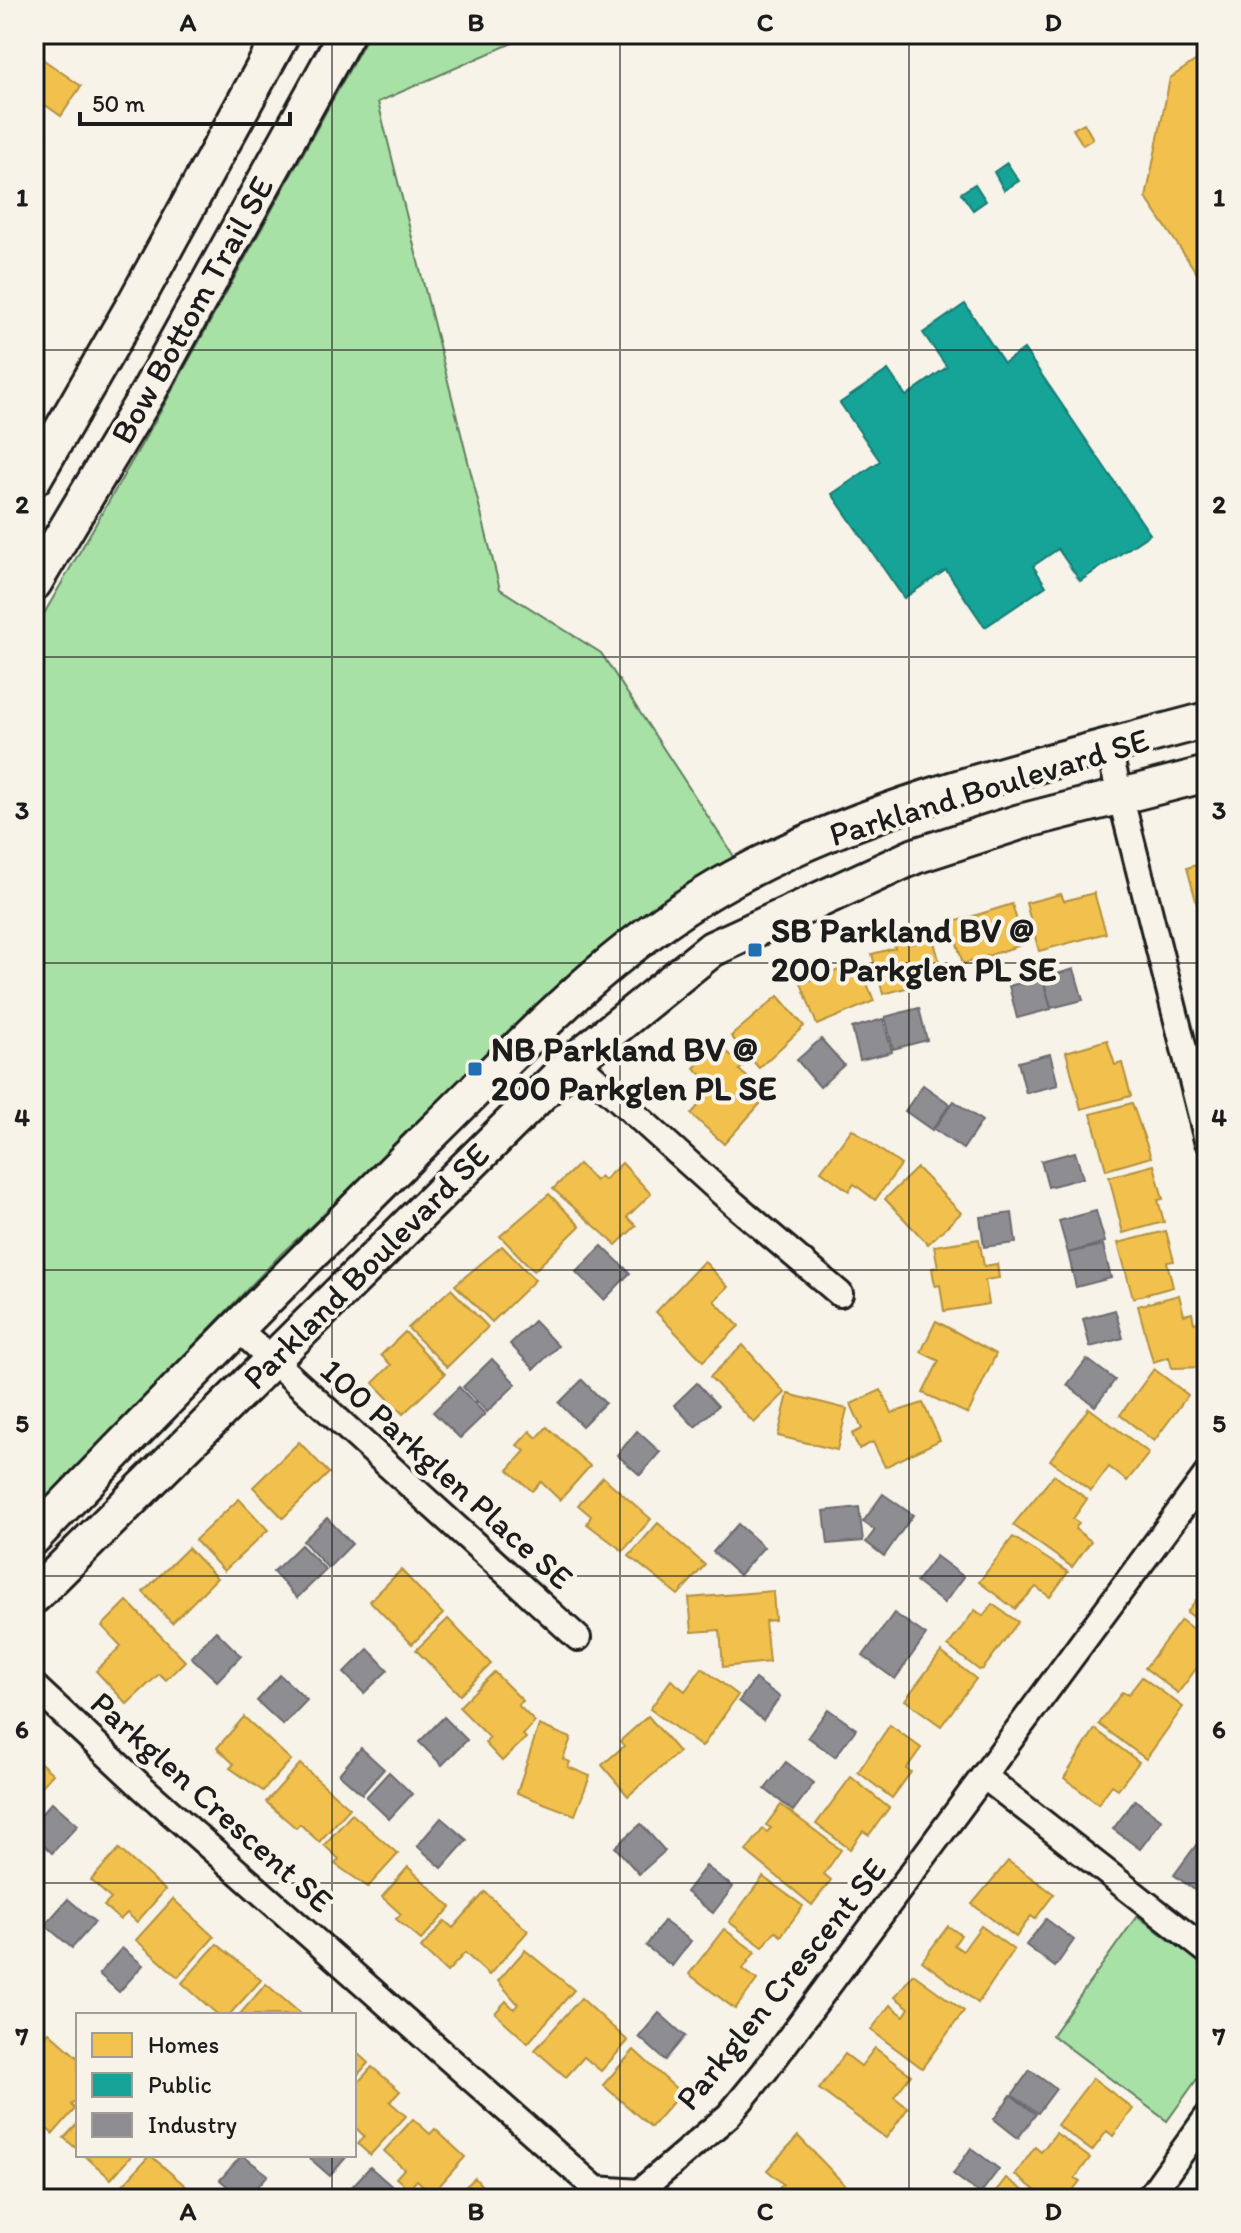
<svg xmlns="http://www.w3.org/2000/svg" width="1241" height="2233" font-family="Itim,sans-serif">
<rect width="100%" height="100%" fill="#f7f3e8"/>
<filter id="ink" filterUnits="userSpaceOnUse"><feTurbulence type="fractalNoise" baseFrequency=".0125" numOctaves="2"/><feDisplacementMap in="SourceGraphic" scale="16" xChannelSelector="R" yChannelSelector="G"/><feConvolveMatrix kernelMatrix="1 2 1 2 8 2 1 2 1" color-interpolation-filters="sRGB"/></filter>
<g filter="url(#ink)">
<!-- green -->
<g fill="#a8e1a6" stroke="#627e61" stroke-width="2">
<polygon points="369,34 533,34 378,102 500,589 601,653 737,861 573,985 283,1252 34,1512 34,631 162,409"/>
<polygon points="1137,1916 1207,1968 1207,2065 1167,2121 1052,2035"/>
</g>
<!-- homes -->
<g fill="#f2c14e" stroke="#b2903f" stroke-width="2">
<polygon points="1207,53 1207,288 1146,198 1170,78"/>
<polygon points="41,58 81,86 61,116 34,97 34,68"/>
<polygon points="1084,123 1093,139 1083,145 1073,129"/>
<polygon points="34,126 47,138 34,153"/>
<polygon points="1205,862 1207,906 1198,908 1187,868"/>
<polygon points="1094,893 1106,933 1039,951 1026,903 1061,894 1064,901"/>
<polygon points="1012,904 1024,944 963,964 951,923"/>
<polygon points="910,938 911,944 933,938 944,978 883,994 872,954 895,948 893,942"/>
<polygon points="859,963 874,1001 817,1025 801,983"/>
<polygon points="778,996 804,1026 759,1068 731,1036"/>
<polygon points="1107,1040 1115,1065 1122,1063 1131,1096 1081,1109 1066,1052"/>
<polygon points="717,1043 743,1066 739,1070 768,1095 724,1144 691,1114 715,1087 694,1068"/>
<polygon points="1132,1103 1151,1157 1106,1170 1091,1114"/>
<polygon points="852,1129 901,1165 875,1200 854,1184 849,1191 821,1171"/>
<polygon points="622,1163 651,1194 627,1217 636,1226 616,1245 553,1189 579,1164 595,1181 600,1176 604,1180"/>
<polygon points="1154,1165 1163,1199 1158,1200 1164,1222 1123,1233 1109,1177"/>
<polygon points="917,1168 961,1213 928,1244 885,1199"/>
<polygon points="549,1194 580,1226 534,1271 500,1236"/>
<polygon points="1166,1231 1174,1261 1167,1262 1173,1287 1133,1298 1118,1243"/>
<polygon points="979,1239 984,1266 997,1264 999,1278 985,1280 989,1304 944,1311 940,1285 935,1286 932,1268 938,1267 934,1246"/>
<polygon points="502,1246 535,1280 492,1322 455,1285"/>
<polygon points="704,1261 728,1287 714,1301 739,1326 703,1361 656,1312"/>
<polygon points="451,1289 488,1327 447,1367 408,1328"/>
<polygon points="1179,1295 1184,1315 1192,1313 1194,1323 1205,1320 1207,1367 1172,1368 1169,1357 1153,1362 1138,1306"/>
<polygon points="936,1321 996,1354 968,1414 923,1393 939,1361 921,1352"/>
<polygon points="405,1332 445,1374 403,1414 373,1383 391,1365 381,1355"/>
<polygon points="743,1345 785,1393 754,1423 710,1377"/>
<polygon points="1154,1369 1188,1395 1154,1441 1120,1415"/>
<polygon points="881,1390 892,1413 923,1403 940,1440 885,1467 873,1442 859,1449 852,1434 862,1429 851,1404"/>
<polygon points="788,1394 847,1409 837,1450 778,1436"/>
<polygon points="1089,1408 1149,1453 1127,1481 1109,1467 1091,1491 1050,1460"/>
<polygon points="547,1427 590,1466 560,1500 541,1482 532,1491 508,1470 525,1451 517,1445 530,1431 537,1438"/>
<polygon points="299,1442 329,1473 283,1518 253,1487"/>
<polygon points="1054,1475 1087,1499 1073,1519 1079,1523 1075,1529 1091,1541 1072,1567 1013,1525"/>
<polygon points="603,1477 651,1519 623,1551 587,1524 591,1516 578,1505"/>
<polygon points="239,1499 268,1530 224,1571 195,1540"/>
<polygon points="658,1523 705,1565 678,1595 629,1556"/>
<polygon points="1013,1537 1068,1572 1050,1597 1036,1587 1015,1609 979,1582"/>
<polygon points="188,1548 217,1578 172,1623 143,1592"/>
<polygon points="401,1570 443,1614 412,1644 370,1601"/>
<polygon points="1207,1585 1207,1627 1187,1612"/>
<polygon points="773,1591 775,1620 765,1621 769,1662 723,1667 720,1630 692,1632 689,1598"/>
<polygon points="127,1601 185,1661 166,1680 159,1674 127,1704 96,1671 121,1646 102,1626"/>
<polygon points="992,1604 1018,1622 983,1669 979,1670 948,1646 975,1610 983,1616"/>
<polygon points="448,1619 491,1664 460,1695 416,1650"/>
<polygon points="1181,1620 1207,1640 1207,1654 1178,1693 1145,1668"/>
<polygon points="941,1652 976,1679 941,1726 905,1700"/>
<polygon points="702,1668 738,1695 702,1747 650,1709 671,1680 685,1691"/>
<polygon points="494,1672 523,1701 518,1705 535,1722 523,1735 526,1738 502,1761 485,1743 490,1738 459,1707"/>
<polygon points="1142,1677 1183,1707 1146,1759 1099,1724 1122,1692 1128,1695"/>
<polygon points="648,1716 679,1752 628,1796 602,1765 624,1746 620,1741"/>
<polygon points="244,1717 291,1760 263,1791 230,1768 234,1764 217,1748"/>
<polygon points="539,1725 571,1738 563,1759 570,1762 568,1767 590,1776 575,1815 517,1793"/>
<polygon points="890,1725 921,1748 906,1769 911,1772 892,1798 858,1772"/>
<polygon points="1095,1729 1139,1762 1118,1789 1112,1785 1098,1804 1064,1778"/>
<polygon points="34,1757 53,1774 34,1795"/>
<polygon points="300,1764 350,1808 319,1842 300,1824 296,1828 266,1802"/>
<polygon points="851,1777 889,1808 869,1835 863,1831 850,1849 816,1824"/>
<polygon points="781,1805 841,1850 824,1874 831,1880 812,1905 746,1851 763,1829 767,1832 771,1828 766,1825"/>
<polygon points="352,1814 398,1854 368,1887 335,1864 339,1859 324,1845"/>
<polygon points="119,1849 165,1890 137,1922 127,1913 120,1920 104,1906 111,1899 91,1880"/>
<polygon points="1008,1861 1054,1894 1035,1919 1031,1916 1016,1937 972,1904"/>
<polygon points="408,1867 451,1907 421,1940 396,1919 401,1914 382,1897"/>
<polygon points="763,1877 803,1906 781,1936 775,1931 763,1947 729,1922"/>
<polygon points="485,1892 528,1931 489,1975 465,1953 447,1972 421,1948 445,1921 453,1928"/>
<polygon points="173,1899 214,1937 178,1977 136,1940"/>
<polygon points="948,1926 961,1935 954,1945 963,1951 981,1926 1014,1950 978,2003 922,1961"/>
<polygon points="724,1929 755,1952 743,1969 757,1980 735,2009 689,1974"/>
<polygon points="217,1944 261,1980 229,2015 218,2015 182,1983"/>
<polygon points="525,1950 574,1990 528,2043 495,2013 506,2001 514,2009 518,2004 498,1981"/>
<polygon points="913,1974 964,2011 922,2068 871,2030 890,2005 904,2016 909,2008 895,1997"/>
<polygon points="266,1984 302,2015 239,2015"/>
<polygon points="581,1998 628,2041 601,2071 584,2057 566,2077 535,2050"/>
<polygon points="49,2032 78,2058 78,2098 71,2105 75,2109 53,2134 34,2117 34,2105 47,2091 34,2079 34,2049"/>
<polygon points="875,2048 911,2075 894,2097 908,2108 886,2138 819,2089 845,2054 861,2066"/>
<polygon points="354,2050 368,2063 354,2079"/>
<polygon points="634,2050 681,2093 651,2127 603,2085"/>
<polygon points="372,2067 400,2091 390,2102 406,2116 370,2155 358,2144 364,2136 354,2126 354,2087"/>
<polygon points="1093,2078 1133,2109 1113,2136 1107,2131 1092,2151 1057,2125"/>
<polygon points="413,2119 430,2134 435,2129 465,2157 432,2194 417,2180 409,2189 396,2178 404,2169 384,2151"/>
<polygon points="78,2123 78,2150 64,2138"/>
<polygon points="1056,2133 1090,2158 1075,2178 1080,2181 1066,2199 1047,2199 1015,2175 1035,2147 1041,2152"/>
<polygon points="798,2136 845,2185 832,2199 771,2198 783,2184 767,2170"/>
<polygon points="84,2155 132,2155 111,2179"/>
<polygon points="150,2155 197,2196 195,2199 134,2199 121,2187"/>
<polygon points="475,2178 487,2192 494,2187 504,2199 452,2199"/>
<polygon points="1006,2178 1035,2199 990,2199"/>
</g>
<!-- public -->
<g fill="#17a398" stroke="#187a73" stroke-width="2">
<polygon points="1007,163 1019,181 1004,190 994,172"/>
<polygon points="975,184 986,201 973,210 961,193"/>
<polygon points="965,304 1004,363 1024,349 1150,534 1080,581 1058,549 1033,566 1046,586 985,627 946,570 904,598 832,494 880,461 840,403 888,370 906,396 947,367 923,333"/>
</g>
<!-- industry -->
<g fill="#8d8d92" stroke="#6b6b6f" stroke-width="2">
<polygon points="1074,969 1083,1000 1051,1008 1043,978"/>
<polygon points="1042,977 1051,1009 1017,1018 1009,986"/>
<polygon points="919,1008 927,1040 893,1049 885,1017"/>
<polygon points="883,1019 892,1052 860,1060 852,1028"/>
<polygon points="821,1039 844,1065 820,1087 797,1060"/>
<polygon points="1050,1054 1058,1085 1026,1093 1018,1062"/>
<polygon points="923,1085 950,1104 932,1130 905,1111"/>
<polygon points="954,1101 982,1121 963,1149 934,1129"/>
<polygon points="1075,1152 1083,1178 1048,1187 1041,1161"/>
<polygon points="1096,1211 1105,1242 1068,1253 1059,1221"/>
<polygon points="1012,1213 1016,1243 984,1247 980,1217"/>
<polygon points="1103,1245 1111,1278 1076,1287 1068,1253"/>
<polygon points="602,1246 630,1273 604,1300 576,1272"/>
<polygon points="1115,1310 1123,1338 1090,1347 1083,1319"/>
<polygon points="534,1321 558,1346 534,1369 510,1344"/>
<polygon points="492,1359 516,1384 487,1412 463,1387"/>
<polygon points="1087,1359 1115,1380 1095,1406 1067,1385"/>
<polygon points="582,1380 605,1403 582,1426 559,1403"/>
<polygon points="697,1383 718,1406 695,1427 674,1405"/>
<polygon points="459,1387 485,1414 460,1438 433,1412"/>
<polygon points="637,1431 660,1452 640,1475 617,1455"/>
<polygon points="883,1494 913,1515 884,1556 866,1542 875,1530 863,1522"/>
<polygon points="859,1507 863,1541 828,1544 824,1511"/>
<polygon points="327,1518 352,1544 328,1568 303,1541"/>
<polygon points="738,1524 764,1547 739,1575 713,1552"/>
<polygon points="301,1545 326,1570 297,1598 273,1572"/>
<polygon points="936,1556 964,1577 944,1603 916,1582"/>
<polygon points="894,1613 926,1635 895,1679 863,1656"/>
<polygon points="216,1631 241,1656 217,1681 191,1657"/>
<polygon points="368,1649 388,1670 364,1693 344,1673"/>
<polygon points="280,1675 307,1700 283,1725 257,1701"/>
<polygon points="755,1679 780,1697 763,1720 739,1701"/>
<polygon points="828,1709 856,1729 835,1757 808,1737"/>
<polygon points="444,1717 467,1740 442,1765 419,1742"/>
<polygon points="361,1748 384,1769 362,1794 339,1774"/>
<polygon points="786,1762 814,1783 793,1811 765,1789"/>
<polygon points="389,1772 412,1794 389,1819 366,1797"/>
<polygon points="1135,1800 1162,1820 1140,1849 1113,1829"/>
<polygon points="52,1802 78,1825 52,1853 34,1836 34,1822"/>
<polygon points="441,1818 467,1840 442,1868 417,1846"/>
<polygon points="641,1824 665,1851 639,1874 615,1847"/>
<polygon points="1205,1833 1207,1890 1203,1896 1174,1875"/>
<polygon points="706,1866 733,1887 713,1913 686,1892"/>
<polygon points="68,1899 95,1922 72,1948 45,1925"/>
<polygon points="1046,1919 1074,1940 1055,1967 1026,1945"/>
<polygon points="664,1921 691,1941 672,1966 646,1946"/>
<polygon points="122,1948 143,1965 119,1992 99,1974"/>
<polygon points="659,2013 685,2036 665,2060 639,2037"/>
<polygon points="1030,2070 1056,2089 1038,2113 1012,2095"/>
<polygon points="1011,2095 1036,2114 1018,2138 994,2119"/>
<polygon points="971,2148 999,2169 980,2194 953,2174"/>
<polygon points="242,2155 268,2175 247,2199 242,2199 220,2180"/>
<polygon points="306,2155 348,2155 330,2176"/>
<polygon points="370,2167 395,2189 387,2199 357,2199 348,2191"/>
</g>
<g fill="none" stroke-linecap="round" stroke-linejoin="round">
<defs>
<g id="street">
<polyline points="1108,747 1207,1140"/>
<polyline points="575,1060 733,1203 840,1294"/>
<polyline points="236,1327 578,1638"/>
<polyline points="34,1686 143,1788 596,2189 639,2192 729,2115 765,2071 1207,1474"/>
<polyline points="985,1777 1207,1951"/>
<polyline points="1148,2199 1207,2117"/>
</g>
<g id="secondary">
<polyline points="34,478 135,303 282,34"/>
<polyline points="34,583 149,391 346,34"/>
<path d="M34 1537C163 1402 294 1270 426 1139 522 1045 614 943 734 878 880 799 1048 763 1207 720"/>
<polyline points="34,1596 575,1060 712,949 915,856 1020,822 1207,774"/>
</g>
</defs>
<!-- street casing -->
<use href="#street" stroke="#1c1c1c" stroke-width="30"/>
<!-- secondary casing -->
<use href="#secondary" stroke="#1c1c1c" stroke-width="40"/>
<!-- street -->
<use href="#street" stroke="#f7f3e8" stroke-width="24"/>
<!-- secondary -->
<use href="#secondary" stroke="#f7f3e8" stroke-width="34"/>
</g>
</g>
<!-- grid -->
<path fill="none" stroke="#1c1c1c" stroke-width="2" stroke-opacity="0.55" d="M332 34V2015M620 34V2199M909 34V2199M34 350H1207M34 657H1207M34 963H1207M34 1270H1207M34 1576H1207M34 1883H1207M332 2155V2199"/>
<!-- markers -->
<g fill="#1f6fb2" stroke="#f7f3e8" stroke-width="3">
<rect x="747" y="942" width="16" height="16" rx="4"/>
<rect x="467" y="1061" width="16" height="16" rx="4"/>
</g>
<g text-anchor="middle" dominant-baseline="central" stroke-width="8" stroke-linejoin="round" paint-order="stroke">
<!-- street labels -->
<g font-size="34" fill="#1c1c1c" stroke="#f7f3e8">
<text transform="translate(192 310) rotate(-61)">Bow Bottom Trail SE</text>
<text transform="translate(989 787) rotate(-17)">Parkland Boulevard SE</text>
<text transform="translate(366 1266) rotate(-45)">Parkland Boulevard SE</text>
<text transform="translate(447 1474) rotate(42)">100 Parkglen Place SE</text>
<text transform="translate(212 1802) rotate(42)">Parkglen Crescent SE</text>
<text transform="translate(781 1984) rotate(-51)">Parkglen Crescent SE</text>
</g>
<!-- poi labels -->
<g font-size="34" font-weight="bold" fill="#1c1c1c" stroke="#f7f3e8" text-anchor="start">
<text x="771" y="930">SB Parkland BV @<tspan x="771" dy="39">200 Parkglen PL SE</tspan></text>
<text x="491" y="1049">NB Parkland BV @<tspan x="491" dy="39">200 Parkglen PL SE</tspan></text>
</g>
</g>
<!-- margin -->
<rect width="1241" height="2233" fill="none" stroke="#f7f3e8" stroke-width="88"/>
<!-- legend -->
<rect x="76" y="2013" width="280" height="144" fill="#f7f3e8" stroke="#9f9d96" stroke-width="2"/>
<rect x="92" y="2033" width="40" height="24" fill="#f2c14e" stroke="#9f9d96" stroke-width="2"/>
<text x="148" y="2053" font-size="24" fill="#1c1c1c">Homes</text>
<rect x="92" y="2073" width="40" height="24" fill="#17a398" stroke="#9f9d96" stroke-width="2"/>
<text x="148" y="2093" font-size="24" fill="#1c1c1c">Public</text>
<rect x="92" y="2113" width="40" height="24" fill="#8d8d92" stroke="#9f9d96" stroke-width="2"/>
<text x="148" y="2133" font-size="24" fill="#1c1c1c">Industry</text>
<!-- scale -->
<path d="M80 112v12h210v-12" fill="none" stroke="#1c1c1c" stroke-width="4"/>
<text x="92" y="112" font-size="24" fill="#1c1c1c" stroke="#f7f3e8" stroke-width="6" paint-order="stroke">50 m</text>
<rect x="44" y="44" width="1153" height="2145" fill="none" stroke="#1c1c1c" stroke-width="3"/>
<g font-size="26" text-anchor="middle" font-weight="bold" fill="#1c1c1c">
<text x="188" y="31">A</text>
<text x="476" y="31">B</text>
<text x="765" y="31">C</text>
<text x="1053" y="31">D</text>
<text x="22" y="206">1</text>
<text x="1219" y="206">1</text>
<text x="22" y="513">2</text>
<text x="1219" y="513">2</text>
<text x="22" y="819">3</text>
<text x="1219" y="819">3</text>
<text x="22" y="1126">4</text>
<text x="1219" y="1126">4</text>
<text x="22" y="1432">5</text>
<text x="1219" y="1432">5</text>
<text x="22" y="1738">6</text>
<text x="1219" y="1738">6</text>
<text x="22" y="2045">7</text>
<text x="1219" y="2045">7</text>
<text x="188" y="2220">A</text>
<text x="476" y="2220">B</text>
<text x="765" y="2220">C</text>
<text x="1053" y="2220">D</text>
</g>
</svg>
